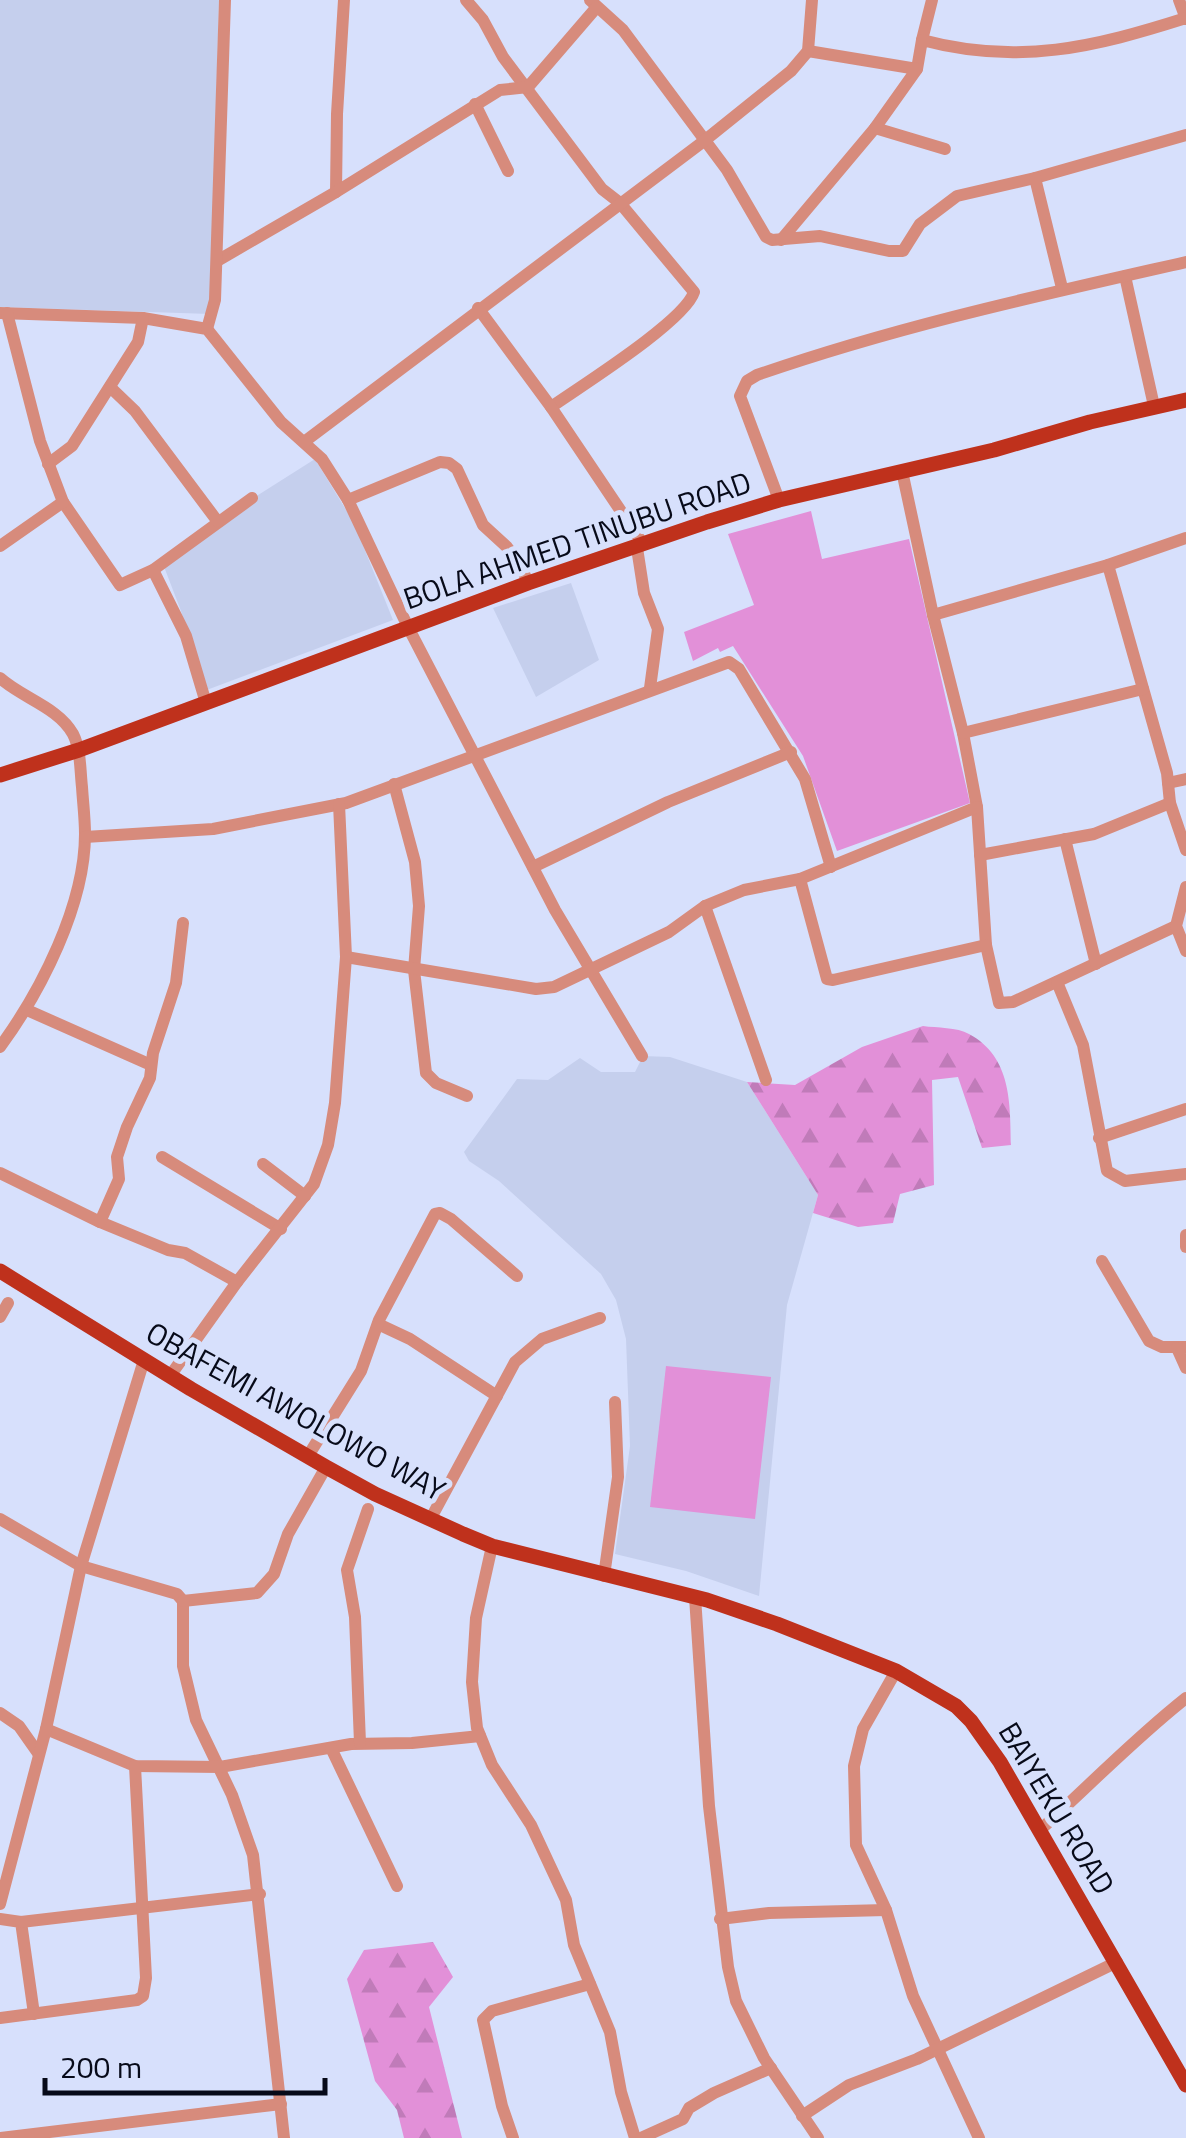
<svg xmlns="http://www.w3.org/2000/svg" width="1186" height="2138" font-family="'Titillium Web',sans-serif">
<defs>
<pattern id="forest-firs" width="22" height="20" patternUnits="userSpaceOnUse" patternTransform="scale(2.5)"><rect width="22" height="20" fill="#e290d8"/><path d="M5 1l3.5 6h-7zM16 11l3.5 6h-7z" fill="#c07bb9"/></pattern>
</defs>
<rect width="100%" height="100%" fill="#d7e0fc"/>
<!-- built -->
<g fill="#c5cfed">
<polygon points="0,0 219,0 210,314 0,307"/>
<polygon points="315,459 354,523 393,620 204,691 181,611 163,564 255,497"/>
<polygon points="571,583 599,660 536,697 493,608"/>
<polygon points="643,1056 670,1057 747,1082 818,1195 787,1305 759,1596 686,1571 615,1554 630,1446 626,1339 616,1300 601,1274 499,1181 469,1161 464,1152 517,1079 548,1080 580,1058 601,1072 635,1072"/>
</g>
<!-- grass -->
<g fill="#e290d8">
<polygon points="811,511 822,559 909,539 970,803 837,851 803,756 733,646 720,652 718,648 693,661 684,632 754,605 728,534"/>
<polygon points="666,1366 771,1377 755,1519 650,1507"/>
</g>
<!-- forest -->
<g fill="url(#forest-firs)">
<path d="M923 1026C937 1028 957 1027 969 1034 1012 1057 1010 1104 1011 1145L982 1148 958 1077 932 1080 934 1185 900 1194 893 1223 858 1227 813 1213 818 1195 747 1082 795 1085 862 1047Z"/>
<polygon points="433,1942 453,1977 429,2007 462,2138 404,2138 397,2110 375,2081 347,1979 364,1950"/>
</g>
<g fill="none" stroke-linecap="round" stroke-linejoin="round">
<!-- minor -->
<g stroke="#d78b7c" stroke-width="12">
<path d="M466 0 483 20 503 57 602 189 620 203 694 292C685 321 581 386 551 407"/>
<polyline points="590,0 623,30 727,170 766,237 772,240 820,236 889,251 903,251 920,224 957,196 1035,178 1186,135"/>
<polyline points="1179,0 1186,19"/>
<polyline points="922,40 932,0"/>
<path d="M917 69 922 40C1018 66 1095 47 1186 18"/>
<polyline points="475,104 508,171"/>
<polyline points="875,128 945,149"/>
<polyline points="1035,178 1062,288"/>
<polyline points="336,192 337,114 344,0"/>
<polyline points="781,240 875,128 917,69 808,51"/>
<polyline points="217,261 336,192 500,90 528,87 596,8"/>
<polyline points="1125,276 1154,406"/>
<polyline points="478,308 551,407 643,544"/>
<polyline points="0,313 143,318 207,329 281,422 322,459 348,500 408,627 555,910 642,1056"/>
<polyline points="7,313 40,441 63,502 120,585 153,570 252,498"/>
<polyline points="207,329 215,300 225,0"/>
<polyline points="110,387 135,411 218,522"/>
<polyline points="304,442 704,141 791,71 808,51 812,0"/>
<polyline points="48,464 72,446 138,342 143,318"/>
<polyline points="902,471 933,615 963,733 977,807 986,945 999,1003 1013,1002 1176,926"/>
<polyline points="348,500 440,462 449,463 457,469 483,525 507,547 521,566 528,583"/>
<path d="M779 500 740 396 747 381 757 375C898 326 1041 295 1186 262"/>
<polyline points="0,546 63,502"/>
<polyline points="637,548 644,593 658,629 650,688"/>
<polyline points="1108,565 1167,773 1170,803 1186,850"/>
<polyline points="153,570 186,636 206,703"/>
<polyline points="933,615 1108,565 1186,538"/>
<path d="M0 678C22 698 58 707 73 734 81 750 80 770 82 787 83 803 85 818 85 834 85 905 41 991 0 1047"/>
<polyline points="963,733 1143,689"/>
<polyline points="1168,783 1186,779"/>
<polyline points="394,784 415,862 419,906 414,970 426,1073 436,1083 467,1096"/>
<polyline points="85,837 213,829 346,803 729,662 739,669 805,779 831,867"/>
<polyline points="1065,839 1096,964"/>
<polyline points="980,855 1094,834 1170,803"/>
<polyline points="533,867 668,802 791,752"/>
<polyline points="800,879 827,979 833,980 986,945"/>
<polyline points="1186,887 1176,926 1186,951"/>
<polyline points="705,906 766,1080"/>
<polyline points="346,957 536,989 554,987 669,932 705,906 744,890 800,879 977,807"/>
<polyline points="1057,982 1083,1045 1107,1171 1125,1181 1186,1174"/>
<polyline points="27,1010 151,1065"/>
<polyline points="1099,1138 1186,1109"/>
<polyline points="162,1157 281,1229"/>
<polyline points="263,1164 305,1196"/>
<polyline points="0,1173 100,1222 168,1250 185,1253 237,1282"/>
<polyline points="100,1222 119,1179 117,1157 127,1127 150,1078 153,1053 176,983 183,923"/>
<polyline points="1186,1235 1186,1247"/>
<polyline points="1102,1261 1149,1341 1162,1347 1186,1347"/>
<polyline points="0,1317 8,1303"/>
<polyline points="378,1324 410,1339 497,1396"/>
<polyline points="1177,1348 1186,1368"/>
<polyline points="170,1376 237,1282 314,1184 328,1145 335,1103 346,957 339,804"/>
<polyline points="308,1456 361,1371 379,1320 435,1214 440,1213 451,1219 517,1276"/>
<polyline points="431,1518 515,1362 542,1339 600,1318"/>
<polyline points="0,1519 81,1566 177,1594 183,1601 183,1666 196,1720 232,1795 253,1855 284,2138"/>
<polyline points="492,1546 476,1618 472,1682 477,1728 492,1765 531,1825 566,1900 574,1945 610,2032 621,2092 635,2138"/>
<polyline points="604,1576 618,1477 615,1402"/>
<polyline points="695,1597 709,1806 728,1967 736,2001 764,2058 818,2138"/>
<polyline points="183,1601 257,1593 274,1574 288,1534 326,1467"/>
<polyline points="896,1671 863,1729 854,1766 856,1845 886,1910 913,1996 979,2138"/>
<polyline points="0,1713 19,1726 38,1753"/>
<polyline points="46,1729 135,1766 220,1767 351,1744 412,1743 480,1736"/>
<polyline points="360,1743 355,1617 347,1570 368,1509"/>
<polyline points="331,1748 397,1886"/>
<path d="M1040 1830C1089 1786 1134 1739 1186 1698"/>
<polyline points="0,1904 46,1729 81,1566 144,1360"/>
<polyline points="0,1919 21,1922 34,2014"/>
<polyline points="720,1919 769,1913 886,1910"/>
<polyline points="21,1922 260,1894"/>
<polyline points="0,2018 137,2000 143,1996 146,1978 135,1766"/>
<polyline points="802,2116 849,2085 917,2059 1117,1962"/>
<polyline points="0,2138 281,2104"/>
<polyline points="513,2138 502,2106 483,2020 492,2011 590,1984"/>
<polyline points="641,2138 683,2119 689,2108 714,2093 771,2068"/>
</g>
<!-- major -->
<g stroke="#bf311c" stroke-width="15">
<polyline points="0,775 79,750 528,583 707,522 779,500 994,450 1090,422 1186,400"/>
<polyline points="0,1271 191,1389 326,1467 375,1494 463,1534 492,1546 707,1600 777,1624 896,1671 956,1706 971,1721 1000,1762 1186,2085"/>
</g>
</g>
<g text-anchor="middle" dominant-baseline="central" stroke-width="10" stroke-linejoin="round" paint-order="stroke">
<!-- street labels -->
<g font-size="30" fill="#070a19" stroke="#d7e0fc">
<text transform="translate(577 540) rotate(-19)">BOLA AHMED TINUBU ROAD</text>
<text transform="translate(296 1411) rotate(29)">OBAFEMI AWOLOWO WAY</text>
<text transform="translate(1057 1808) rotate(59)">BAIYEKU ROAD</text>
</g>
</g>
<!-- scale -->
<path d="M45 2078v15h280v-15" fill="none" stroke="#070a19" stroke-width="5"/>
<text x="60" y="2078" font-size="30" fill="#070a19" stroke="#d7e0fc" stroke-width="8" paint-order="stroke">200 m</text>
</svg>
